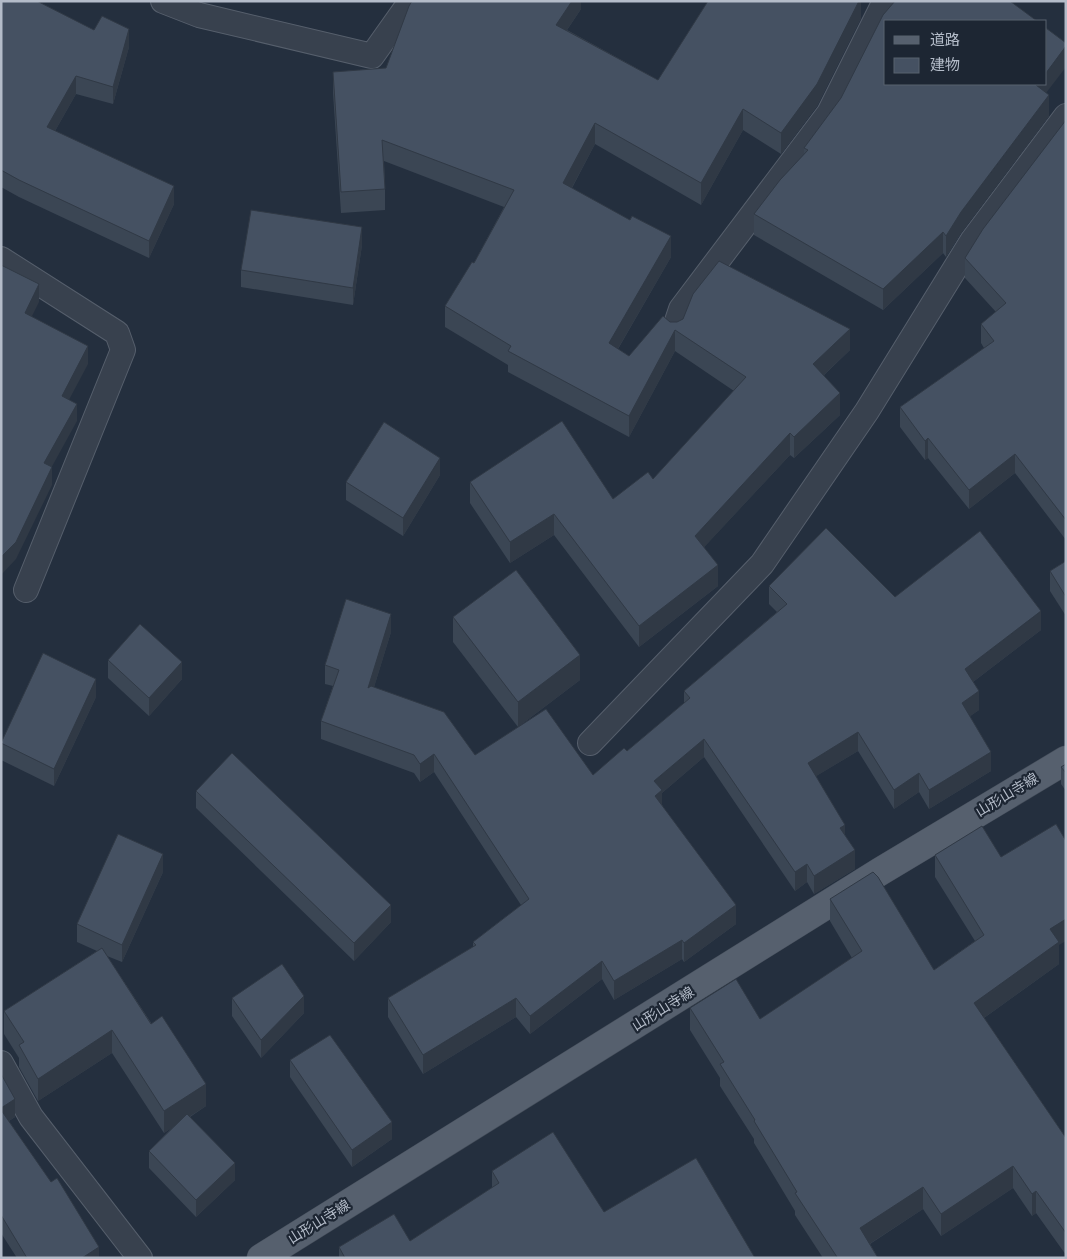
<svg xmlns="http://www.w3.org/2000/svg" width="1067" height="1259" font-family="'Fira Sans Condensed','Noto Sans JP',sans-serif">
<rect width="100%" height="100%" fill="#242f3e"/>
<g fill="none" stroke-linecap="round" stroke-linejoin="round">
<defs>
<g id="lane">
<polyline points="163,1 199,15 372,56 411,1"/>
<polyline points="1,259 117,333 123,350 26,590"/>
<polyline points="674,330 681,309 829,113 885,1"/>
<polyline points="590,743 762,564 867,411 972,241 1066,116"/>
<polyline points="1,1063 31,1117 140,1258"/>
</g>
<polyline id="primary" points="261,1258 881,871 1066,760"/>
</defs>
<!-- lane casing -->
<use href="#lane" stroke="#565f6c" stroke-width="26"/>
<!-- primary casing -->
<use href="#primary" stroke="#414a57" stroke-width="29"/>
<!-- lane -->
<use href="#lane" stroke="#38414e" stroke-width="24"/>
<!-- primary -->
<use href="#primary" stroke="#56606e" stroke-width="28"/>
</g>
<!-- wall -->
<g fill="#3b4654">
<polygon points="1,1 94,30 129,47 113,104 76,94 55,131 174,204 149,258 19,197 1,187"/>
<polygon points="581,1 581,9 567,30 658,80 861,1 861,18 817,106 781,154 743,130 701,205 595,144 572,188 671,257 618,349 629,356 670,322 850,350 824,375 840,415 794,458 790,455 704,547 718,586 639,647 554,535 510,563 470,503 470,482 613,499 653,479 734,391 675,351 629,437 508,372 508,365 445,327 445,306 474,263 504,207 384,161 385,189 385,210 341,213 333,93 333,72 386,68"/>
<polygon points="1046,93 1049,116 961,233 946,257 943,253 883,310 754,235 754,214 804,154 804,148 841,98"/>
<polygon points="1066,120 1066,540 1015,473 969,509 928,458 925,460 900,427 900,407 984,348 981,343 981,324 996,312 965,278 965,258"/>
<polygon points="362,245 353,305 241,287 241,270"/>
<polygon points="440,475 403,536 346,500 346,482"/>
<polygon points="1066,561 1066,616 1050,591 1050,571"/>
<polygon points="769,586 895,597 1041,630 973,682 979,710 970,716 991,771 929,809 919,792 894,809 858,751 816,776 845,835 855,869 814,894 807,882 795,891 704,757 662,793 662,805 736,924 684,962 682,959 614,1000 602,979 530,1034 516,1017 423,1074 388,1017 388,998 473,947 473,942 521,905 434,772 420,782 414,773 321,739 321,721 333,686 325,684 325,665 391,632 374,687 475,755 593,775 627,751 684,703 684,691 777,612 769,604"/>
<polygon points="453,617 580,680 518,727 453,642"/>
<polygon points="108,660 182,679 149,716 108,678"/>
<polygon points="96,697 54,786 1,760 1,742"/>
<polygon points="1066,764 1066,791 1061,784 1061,767"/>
<polygon points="196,791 391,922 354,961 196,808"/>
<polygon points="935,855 1001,857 1059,945 1059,964 984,1018 1066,1138 1066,1255 1036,1213 1032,1216 1013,1188 941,1236 923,1209 870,1244 878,1258 823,1258 795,1215 795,1211 754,1143 754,1139 720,1086 720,1078 690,1030 690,1008 760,1019 852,958 830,921 830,899 934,970 975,941 935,877"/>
<polygon points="163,872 122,962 107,956 206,1106 190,1117 235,1180 196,1217 149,1168 149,1151 173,1127 164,1133 112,1053 38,1101 19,1067 19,1058 4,1034 4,1011 97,951 77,942 77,924"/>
<polygon points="232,998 304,1013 261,1058 232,1016"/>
<polygon points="290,1060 392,1139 352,1167 290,1077"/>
<polygon points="1,1074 15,1117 9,1121 99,1258 17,1258 1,1233"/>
<polygon points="492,1171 604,1212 755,1258 339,1258 339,1247 410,1241 492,1188"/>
</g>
<!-- shaded-wall -->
<g fill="#303945">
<polygon points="572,1 581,1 581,9 556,46 556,25"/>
<polygon points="859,1 861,1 861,18 817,106 781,154 781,133"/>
<polygon points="129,29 129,47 113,104 113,87"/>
<polygon points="1066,46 1066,67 1036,106 1036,85 1037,84 1046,84 1046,73"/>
<polygon points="76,76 76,94 47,145 47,127"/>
<polygon points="1049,95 1049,116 961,233 946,257 946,236 961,212"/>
<polygon points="743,109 743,130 701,205 701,183"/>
<polygon points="595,123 595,144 563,204 563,183"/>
<polygon points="174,186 174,204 149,258 149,241"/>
<polygon points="362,227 362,245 353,305 353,288"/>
<polygon points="943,232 943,253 883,310 883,289"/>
<polygon points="671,236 671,257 609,364 609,343"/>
<polygon points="39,284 39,302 25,330 25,313"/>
<polygon points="850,329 850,350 813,385 813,364"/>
<polygon points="675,330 675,351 629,437 629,416"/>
<polygon points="88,346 88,364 62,413 62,396"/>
<polygon points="840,393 840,415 794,458 794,437"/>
<polygon points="77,404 77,421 44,481 44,463"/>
<polygon points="790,433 790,455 695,557 695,536"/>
<polygon points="928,438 928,458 925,460 925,441"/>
<polygon points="1015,454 1015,473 969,509 969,490"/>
<polygon points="440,458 440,475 403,536 403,518"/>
<polygon points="52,467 52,485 16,559 1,575 1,557"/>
<polygon points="554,514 554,535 510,563 510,542"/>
<polygon points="718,565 718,586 639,647 639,626"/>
<polygon points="1041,611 1041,630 965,688 965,669"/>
<polygon points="391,614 391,632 368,707 368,688"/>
<polygon points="580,655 580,680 518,727 518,702"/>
<polygon points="182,662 182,679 149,716 149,698"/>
<polygon points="96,679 96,697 54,786 54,769"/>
<polygon points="979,691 979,710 962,722 962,703"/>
<polygon points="858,732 858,751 808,781 808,763"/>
<polygon points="704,739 704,757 662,793 662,809 655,815 654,781"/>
<polygon points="991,752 991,771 929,809 929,790"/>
<polygon points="434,754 434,772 420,782 420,764"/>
<polygon points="919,773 919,792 894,809 894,790"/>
<polygon points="845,825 845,843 840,828"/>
<polygon points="855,850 855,869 814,894 814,876"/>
<polygon points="163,854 163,872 122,962 122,945"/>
<polygon points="807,864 807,882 795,891 795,872"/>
<polygon points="391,905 391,922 354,961 354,943"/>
<polygon points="736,905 736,924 684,962 684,943"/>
<polygon points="1066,919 1066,941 1059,945 1059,964 974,1025 974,1003 1050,929"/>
<polygon points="682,940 682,959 614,1000 614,981"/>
<polygon points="602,961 602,979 530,1034 530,1016"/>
<polygon points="304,996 304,1013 261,1058 261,1040"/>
<polygon points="516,998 516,1017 423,1074 423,1055"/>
<polygon points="112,1030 112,1053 38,1101 38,1079"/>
<polygon points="206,1084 206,1106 164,1133 164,1111"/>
<polygon points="15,1099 15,1117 1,1126 1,1108"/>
<polygon points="392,1122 392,1139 352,1167 352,1150"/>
<polygon points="235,1163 235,1180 196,1217 196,1200"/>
<polygon points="1013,1166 1013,1188 941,1236 941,1214"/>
<polygon points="923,1187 923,1209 860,1250 860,1228"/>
<polygon points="1036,1191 1036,1213 1032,1216 1032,1194"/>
<polygon points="99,1247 99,1258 82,1258"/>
</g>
<!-- building -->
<g fill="#455162" stroke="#303945">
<polygon points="1,1 37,1 94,30 102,16 129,29 113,87 76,76 47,127 174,186 149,241 19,180 1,170"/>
<polygon points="412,1 572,1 556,25 658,80 708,1 859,1 817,84 781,133 743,109 701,183 595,123 563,183 630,220 632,216 671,236 609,343 629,356 663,316 670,322 677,322 683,319 693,294 719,261 850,329 813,364 840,393 794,437 790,433 695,536 718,565 639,626 554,514 510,542 470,482 562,421 613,499 648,472 653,479 746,377 675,330 629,416 508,351 511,346 445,306 472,262 474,263 514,190 382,140 385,189 341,192 333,72 386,68 409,6"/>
<polygon points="895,1 1010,1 1037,21 886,21 886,84 1037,84 1036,85 1049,95 961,212 946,236 943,232 883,289 754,214 780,180 808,150 804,148 841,98 883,15"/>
<polygon points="1046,28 1066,43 1066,46 1046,73"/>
<polygon points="1066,120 1066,520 1015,454 969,490 928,438 925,441 900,407 994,341 981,324 1006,303 965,258 983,229"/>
<polygon points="251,210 362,227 353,288 241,270"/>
<polygon points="1,265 39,284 25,313 88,346 62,396 77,404 44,463 52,467 16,542 1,557"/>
<polygon points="384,422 440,458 403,518 346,482"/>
<polygon points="826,528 895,597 980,531 1041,611 965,669 979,691 962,703 991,752 929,790 919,773 894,790 858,732 808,763 845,825 840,828 855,850 814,876 807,864 795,872 704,739 654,781 662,790 655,796 736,905 684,943 682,940 614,981 602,961 530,1016 516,998 423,1055 388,998 476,945 473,942 529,899 434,754 420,764 414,755 321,721 339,670 325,665 346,599 391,614 368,688 371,686 444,712 475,755 546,709 593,775 624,748 627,751 690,698 684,691 787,604 769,586"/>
<polygon points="1066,561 1066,597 1050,571"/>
<polygon points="516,570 580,655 518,702 453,617"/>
<polygon points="140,624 182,662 149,698 108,660"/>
<polygon points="43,653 96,679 54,769 1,743"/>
<polygon points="232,753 391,905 354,943 196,791"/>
<polygon points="1066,764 1066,773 1061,767"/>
<polygon points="1056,824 1066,841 1066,919 1050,929 1059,942 974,1003 1066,1138 1066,1233 1036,1191 1032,1194 1013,1166 941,1214 923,1187 860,1228 878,1258 835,1258 837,1257 795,1193 797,1192 754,1121 755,1120 720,1064 724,1062 690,1008 736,979 760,1019 862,951 830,899 873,872 878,877 934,970 984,935 935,855 982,826 1001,857"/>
<polygon points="118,834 163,854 122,945 77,924"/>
<polygon points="102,948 151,1024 162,1016 206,1084 164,1111 112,1030 38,1079 19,1045 24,1042 4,1011"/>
<polygon points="282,964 304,996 261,1040 232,998"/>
<polygon points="330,1035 392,1122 352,1150 290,1060"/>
<polygon points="1,1074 15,1099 1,1108"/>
<polygon points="1,1110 51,1182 57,1178 99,1247 82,1258 27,1258 1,1215"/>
<polygon points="187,1114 235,1163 196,1200 149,1151"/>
<polygon points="553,1132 604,1212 696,1158 755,1258 345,1258 339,1247 394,1214 410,1241 499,1183 492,1171"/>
</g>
<g text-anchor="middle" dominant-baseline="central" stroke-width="4.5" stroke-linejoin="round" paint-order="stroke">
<!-- street labels -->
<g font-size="14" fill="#b4bcc9" stroke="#1d2633">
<text transform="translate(1007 795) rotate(-31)">山形山寺線</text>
<text transform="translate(663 1009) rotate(-32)">山形山寺線</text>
<text transform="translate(319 1222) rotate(-32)">山形山寺線</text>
</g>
</g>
<!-- border -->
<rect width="1067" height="1259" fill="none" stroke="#b4bcc9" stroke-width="5"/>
<!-- legend -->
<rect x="884" y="20" width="162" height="65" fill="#1d2633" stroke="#59626f"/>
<rect x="894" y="36" width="25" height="8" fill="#56606e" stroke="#59626f"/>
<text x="930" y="45" font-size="15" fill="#b4bcc9">道路</text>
<rect x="894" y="58" width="25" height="15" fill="#455162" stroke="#59626f"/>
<text x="930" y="70" font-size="15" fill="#b4bcc9">建物</text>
</svg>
